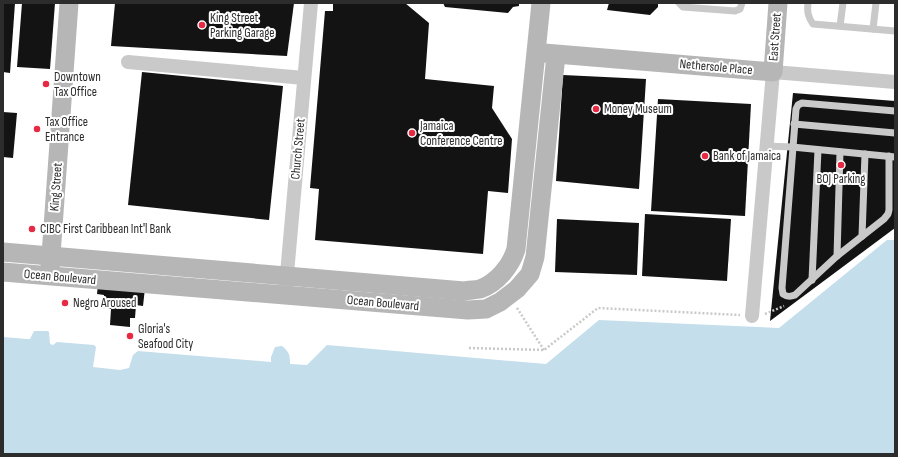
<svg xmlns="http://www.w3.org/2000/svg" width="898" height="457" font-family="'Sofia Sans Condensed',sans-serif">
<rect width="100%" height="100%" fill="#fff"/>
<!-- water -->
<path fill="#c4deeb" d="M887 240H895V454H3V337L27 339H30L34 331H48L49 332 50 344 53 345 57 342 94 345 96 347 93 367 120 370 129 368 133 355 138 351 271 362V357L275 347 282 346C289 352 290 354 290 364L307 365 327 345 546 364 599 320 779 328Z"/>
<!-- building -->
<g fill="#131313">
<polygon points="3,3 15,3 10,73 3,72"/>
<polygon points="22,3 55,3 50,69 17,67"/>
<polygon points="115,3 294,3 287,56 111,46"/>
<polygon points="333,3 405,3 429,23 425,79 494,86 492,108 512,139 508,193 488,191 483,254 315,240 319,189 310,188 325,11 333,11"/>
<polygon points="443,3 519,3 519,6 513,7 508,13 445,7"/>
<polygon points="609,3 658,3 658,7 650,15 607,10"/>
<polygon points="142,72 283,86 269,220 128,205"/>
<polygon points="563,75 646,79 639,189 556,181"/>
<polygon points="793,93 895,101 895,228 770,321"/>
<polygon points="658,99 751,104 745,216 651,211"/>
<polygon points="3,112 17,113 13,158 3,157"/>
<polygon points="645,214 731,219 727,281 642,276"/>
<polygon points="557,219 639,223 637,275 555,272"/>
<polygon points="98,284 145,288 143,306 136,305 135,318 130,318 130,327 110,325 111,309 103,308 104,295 97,294"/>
</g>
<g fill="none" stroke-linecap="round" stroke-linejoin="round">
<!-- path -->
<g stroke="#c9c9c9" stroke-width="2.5" stroke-dasharray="2 2" stroke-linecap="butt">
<polyline points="517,308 544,350"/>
<polyline points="765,314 784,306"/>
<polyline points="469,348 544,350 598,308 740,315"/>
</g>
<!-- lane -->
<g stroke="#c9c9c9" stroke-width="7">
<polyline points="679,3 683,7 735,11 740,9 742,3"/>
<path d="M808 3C807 12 808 17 813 24L895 31"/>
<polyline points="840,26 843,3"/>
<polyline points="873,29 876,3"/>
<polyline points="794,124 895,133"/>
<polyline points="766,146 792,147 895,157"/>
<path d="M889 156V210L888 214 884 219 837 256 795 295C790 297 787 297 783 294L782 288 796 109 798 105 802 103 895 111"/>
<polyline points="862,236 865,154"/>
<polyline points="837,256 840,152"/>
<polyline points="812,280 818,150"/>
</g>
<!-- street -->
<g stroke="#c9c9c9" stroke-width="14">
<polyline points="128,62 304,78"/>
<polyline points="286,285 311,3"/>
<polyline points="752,316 773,72 895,82"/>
</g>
<!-- secondary -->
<g stroke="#b6b6b6" stroke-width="19">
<polyline points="544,53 773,72 778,3"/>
<path d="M3 252 464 291C469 290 475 290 480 289 497 283 511 266 516 249L541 3"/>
<polyline points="50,269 69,3"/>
<polyline points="3,272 468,310 486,309 500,302 517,289 530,274 535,257 556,55"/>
</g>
</g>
<!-- markers -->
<g fill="#e72944" stroke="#fff" stroke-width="1.5">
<circle cx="202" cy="25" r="4"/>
<circle cx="46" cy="84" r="4"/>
<circle cx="596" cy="109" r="4"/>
<circle cx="37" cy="129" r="4"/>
<circle cx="412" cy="133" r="4"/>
<circle cx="705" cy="156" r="4"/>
<circle cx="841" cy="165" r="4"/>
<circle cx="32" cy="229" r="4"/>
<circle cx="65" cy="303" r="4"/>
<circle cx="130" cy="336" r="4"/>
</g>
<g text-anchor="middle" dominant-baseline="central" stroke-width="4" stroke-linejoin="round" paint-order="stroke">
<!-- poi labels -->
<g font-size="13" fill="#2c2c2c" stroke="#fff" text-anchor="start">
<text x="210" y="18">King Street<tspan x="210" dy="15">Parking Garage</tspan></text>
<text x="54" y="77">Downtown<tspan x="54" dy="15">Tax Office</tspan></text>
<text x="604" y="109">Money Museum</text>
<text x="45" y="122">Tax Office<tspan x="45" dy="15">Entrance</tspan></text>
<text x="420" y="126">Jamaica<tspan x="420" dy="15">Conference Centre</tspan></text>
<text x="713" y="156">Bank of Jamaica</text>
<text x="841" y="179" text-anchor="middle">BOJ Parking</text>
<text x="40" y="229">CIBC First Caribbean Int'l Bank</text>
<text x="73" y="303">Negro Aroused</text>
<text x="138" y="329">Gloria's<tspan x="138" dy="15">Seafood City</tspan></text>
</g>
<!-- street labels -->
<g font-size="13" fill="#2c2c2c" stroke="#fff">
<text transform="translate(775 37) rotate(-86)">East Street</text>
<text transform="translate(716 67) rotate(5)">Nethersole Place</text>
<text transform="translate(298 149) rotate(-85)">Church Street</text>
<text transform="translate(56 187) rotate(-86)">King Street</text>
<text transform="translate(60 277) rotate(5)">Ocean Boulevard</text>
<text transform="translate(383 303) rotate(5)">Ocean Boulevard</text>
</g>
</g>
<!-- border -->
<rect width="898" height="457" fill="none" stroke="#2c2c2c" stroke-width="8"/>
</svg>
